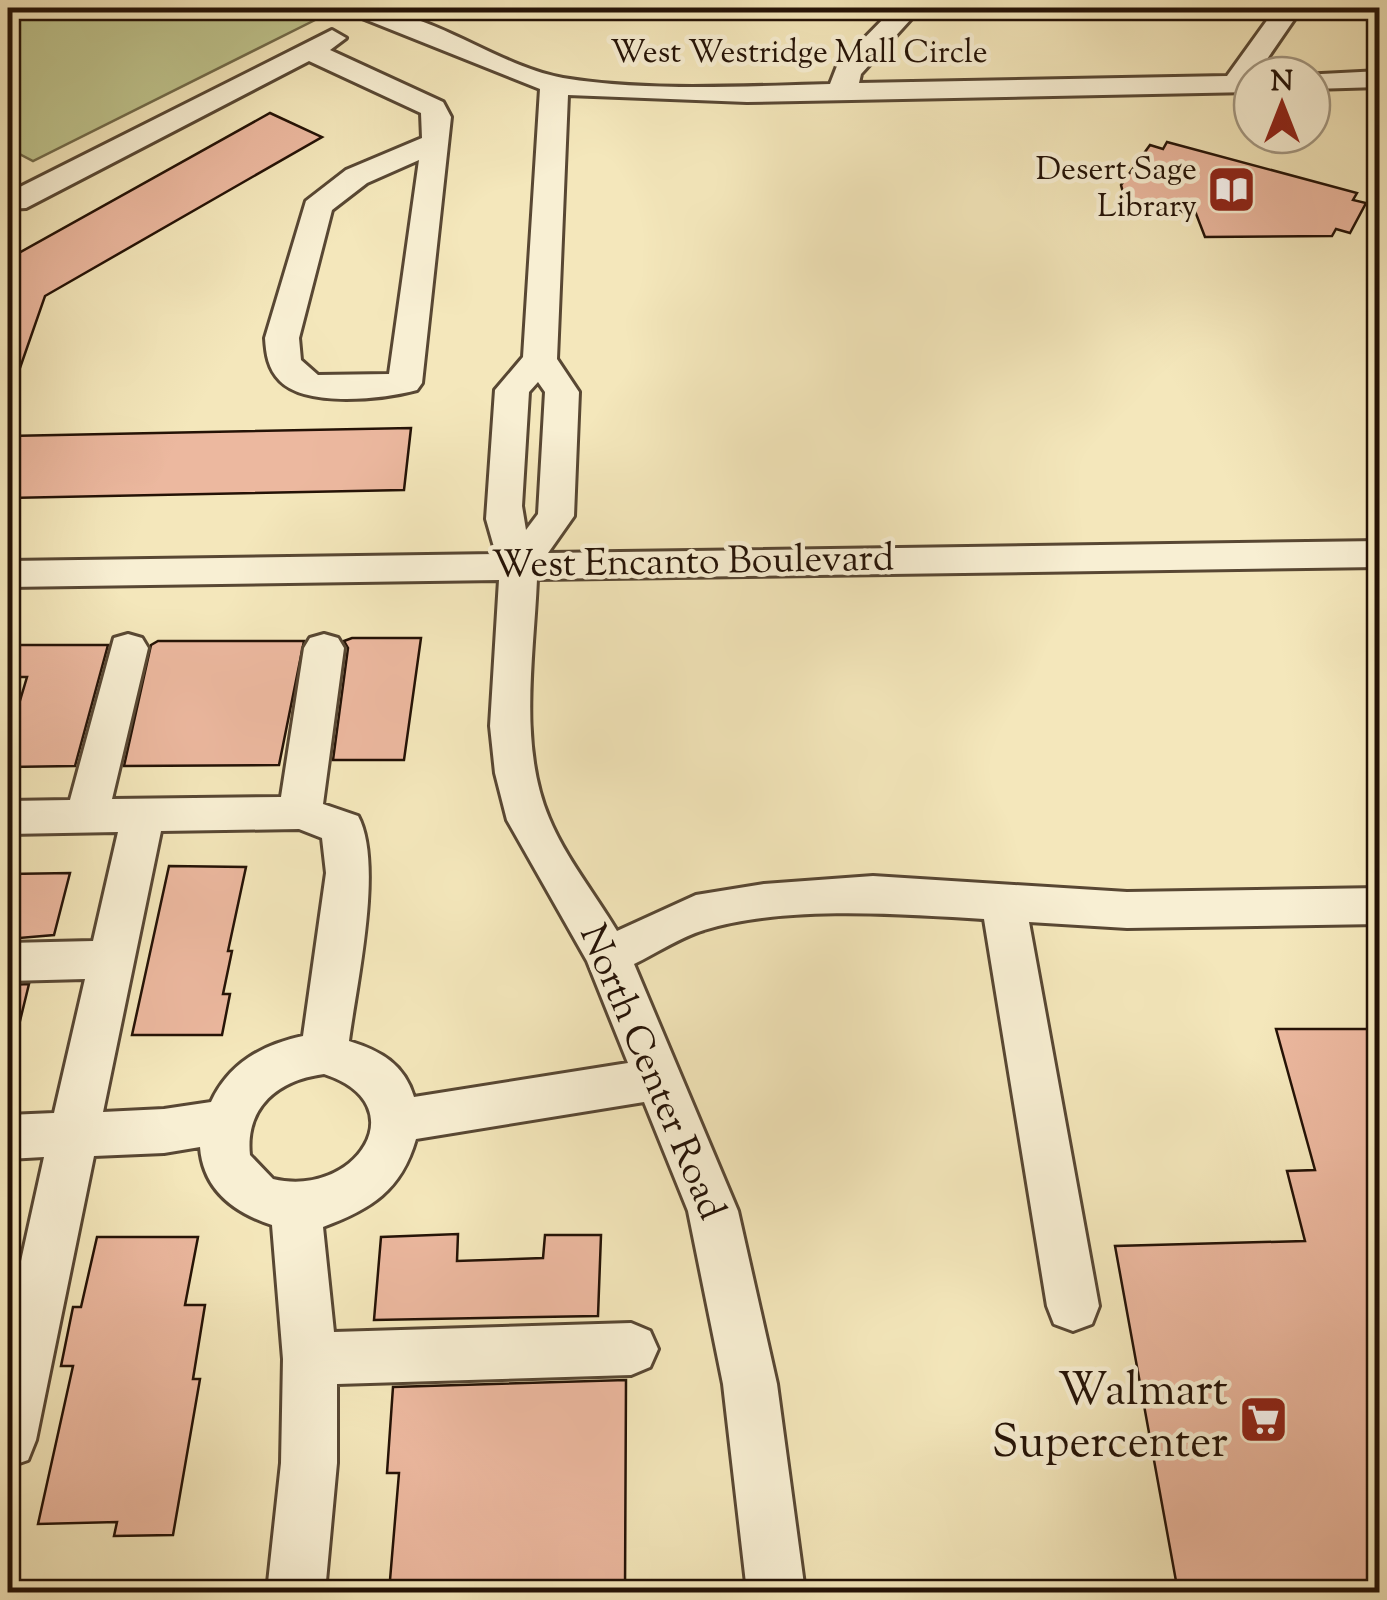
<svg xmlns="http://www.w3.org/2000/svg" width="1387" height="1600" font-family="'Sorts Mill Goudy',serif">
<rect width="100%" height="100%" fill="#f4e7bb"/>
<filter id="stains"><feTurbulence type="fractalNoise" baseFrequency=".002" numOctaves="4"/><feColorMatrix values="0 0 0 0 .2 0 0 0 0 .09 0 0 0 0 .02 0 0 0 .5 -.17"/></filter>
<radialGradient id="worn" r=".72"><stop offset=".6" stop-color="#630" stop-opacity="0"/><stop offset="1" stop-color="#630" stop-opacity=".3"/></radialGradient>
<!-- green -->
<polygon fill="#bfc48d" stroke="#726b4a" stroke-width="2.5" points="8,8 312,8 327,14 33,161 8,148"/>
<!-- building -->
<g fill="#ecb89f" stroke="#241206" stroke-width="2.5">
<polygon points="270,113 322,137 45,296 13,388 8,387 8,259"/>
<polygon points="1167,142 1357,193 1353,200 1366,203 1350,233 1336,229 1332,236 1205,237 1195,211 1182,212 1171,205 1126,204 1121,185 1150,145 1163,149"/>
<polygon points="411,428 404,490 8,498 8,436"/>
<polygon points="352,638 421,638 404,760 333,760 348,648 344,641"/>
<polygon points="158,641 304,641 279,765 124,766 151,645"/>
<polygon points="8,645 108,645 75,766 8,767 8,741 27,677 8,677"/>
<polygon points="169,866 246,867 228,951 232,951 223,994 230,994 222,1035 132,1035"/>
<polygon points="70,873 54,935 8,939 8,874"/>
<polygon points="29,984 19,1025 8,1023 8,985"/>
<polygon points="1276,1029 1380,1029 1380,1592 1178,1592 1115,1246 1305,1241 1287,1171 1315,1170"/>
<polygon points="458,1234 457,1261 543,1258 545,1235 601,1235 598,1316 374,1320 381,1237"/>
<polygon points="97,1237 198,1237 185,1305 205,1305 193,1379 200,1379 173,1535 114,1536 117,1522 38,1524 73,1366 61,1366 73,1307 81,1307"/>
<polygon points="626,1380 625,1591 389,1592 399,1473 387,1473 393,1387"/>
</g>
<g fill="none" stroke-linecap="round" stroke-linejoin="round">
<defs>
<g id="minor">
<path d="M348 8C423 3 492 65 563 78 648 92 745 86 830 84L837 66 894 8H921L861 74 859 83 1227 76 1276 8H1302L1256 75H1252V92L747 102 568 95 557 359 579 392 574 516 548 553 1380 541V567L537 579C534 655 518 745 549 818 565 857 595 894 617 931L696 895 764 884 873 876 1127 892 1380 888V924L1127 928 1029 922 1099 1306 1092 1324 1073 1331 1054 1324 1047 1306 984 919C902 914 783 905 704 930 680 937 657 953 634 964L738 1211 777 1384 805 1592H747L723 1384 688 1211 644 1102 416 1139C401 1191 371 1209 323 1227L334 1332 631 1323 650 1331 658 1349 650 1367 631 1375 337 1384V1463L325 1592H267L281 1463 283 1359 272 1225C235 1213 203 1190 200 1147L164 1153 94 1156 36 1440 28 1460 8 1467V1320L44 1157 8 1159V1115L54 1113 85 979 8 981V943L93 941 118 832 8 834V801L70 800 114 638 128 634 142 638 148 648 112 799 281 797 304 648 310 638 324 634 338 638 344 648 323 804 358 816C384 864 356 986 349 1041 381 1051 404 1064 414 1097L628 1063 587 961 507 820 495 773 490 726 499 580 8 587V561L496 554 486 519 495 390 523 357 540 89 352 14ZM538 382 545 392 538 514 526 530 522 506 529 392ZM299 829 322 838 326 873 303 1036C262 1045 229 1063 211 1102L164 1109 103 1112 161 831ZM324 1074C419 1105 354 1199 273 1179L250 1155C245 1107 278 1080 324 1074Z"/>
<path d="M332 30 346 38 330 50 443 102 451 117 422 383 417 390C384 399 307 408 280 381 268 369 266 354 265 338L306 201 346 170 422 138 421 113 309 61 26 208 8 209V189L14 190ZM419 160 389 374 318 375 301 360 299 338 332 210 367 183Z"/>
<polygon points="1380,71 1380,87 1312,89 1312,75 1302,75"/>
</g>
</defs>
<!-- minor casing -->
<use href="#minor" stroke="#584733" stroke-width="6"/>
<!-- minor -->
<use href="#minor" fill="#f8efd3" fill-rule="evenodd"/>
</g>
<!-- icons -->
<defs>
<symbol id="library-square" viewBox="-11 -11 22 22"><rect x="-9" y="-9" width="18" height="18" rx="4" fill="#8f2418" stroke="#f8efd3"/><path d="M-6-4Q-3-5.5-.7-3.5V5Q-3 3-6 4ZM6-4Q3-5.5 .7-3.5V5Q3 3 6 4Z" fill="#fff"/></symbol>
<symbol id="supermarket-square" viewBox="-11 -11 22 22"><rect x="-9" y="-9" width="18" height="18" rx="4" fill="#8f2418" stroke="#f8efd3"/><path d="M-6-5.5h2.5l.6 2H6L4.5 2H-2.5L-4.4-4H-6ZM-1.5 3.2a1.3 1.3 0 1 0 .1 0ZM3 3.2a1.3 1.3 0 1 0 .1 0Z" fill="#fff"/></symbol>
</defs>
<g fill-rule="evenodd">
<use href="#library-square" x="1204" y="162" width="55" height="55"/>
<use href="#supermarket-square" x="1236" y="1392" width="55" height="55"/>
</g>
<g text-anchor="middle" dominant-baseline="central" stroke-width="9" stroke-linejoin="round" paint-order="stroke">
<!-- far-street labels -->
<g font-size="32" fill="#241206" stroke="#f8efd3">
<text x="799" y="54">West Westridge Mall Circle</text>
</g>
<!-- far-poi labels -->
<g font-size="32" fill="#241206" stroke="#f8efd3" text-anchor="end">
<text x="1197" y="171">Desert Sage<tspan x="1197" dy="37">Library</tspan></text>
</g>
<!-- street labels -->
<g font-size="38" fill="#241206" stroke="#f8efd3">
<text transform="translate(693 564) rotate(-1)">West Encanto Boulevard</text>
<text transform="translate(650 1073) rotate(67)">North Center Road</text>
</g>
<!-- near-poi labels -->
<g font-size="45" fill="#241206" stroke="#f8efd3" text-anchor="end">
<text x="1228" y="1393">Walmart<tspan x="1228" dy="52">Supercenter</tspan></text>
</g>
</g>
<!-- margin -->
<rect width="1387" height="1600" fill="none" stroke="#f4e7bb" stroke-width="40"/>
<rect x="10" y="10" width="1367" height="1580" fill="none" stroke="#241206" stroke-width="5"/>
<rect x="20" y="20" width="1347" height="1560" fill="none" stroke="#241206" stroke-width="2.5"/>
<!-- north arrow -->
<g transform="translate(1282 105)"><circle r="48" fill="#f8efd3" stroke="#a39781" stroke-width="2.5"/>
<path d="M0-8L18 38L0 25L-18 38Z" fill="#8f2418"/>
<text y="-15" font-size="28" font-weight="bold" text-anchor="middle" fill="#241206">N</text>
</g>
<rect width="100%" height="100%" filter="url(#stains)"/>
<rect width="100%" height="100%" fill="url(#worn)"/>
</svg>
